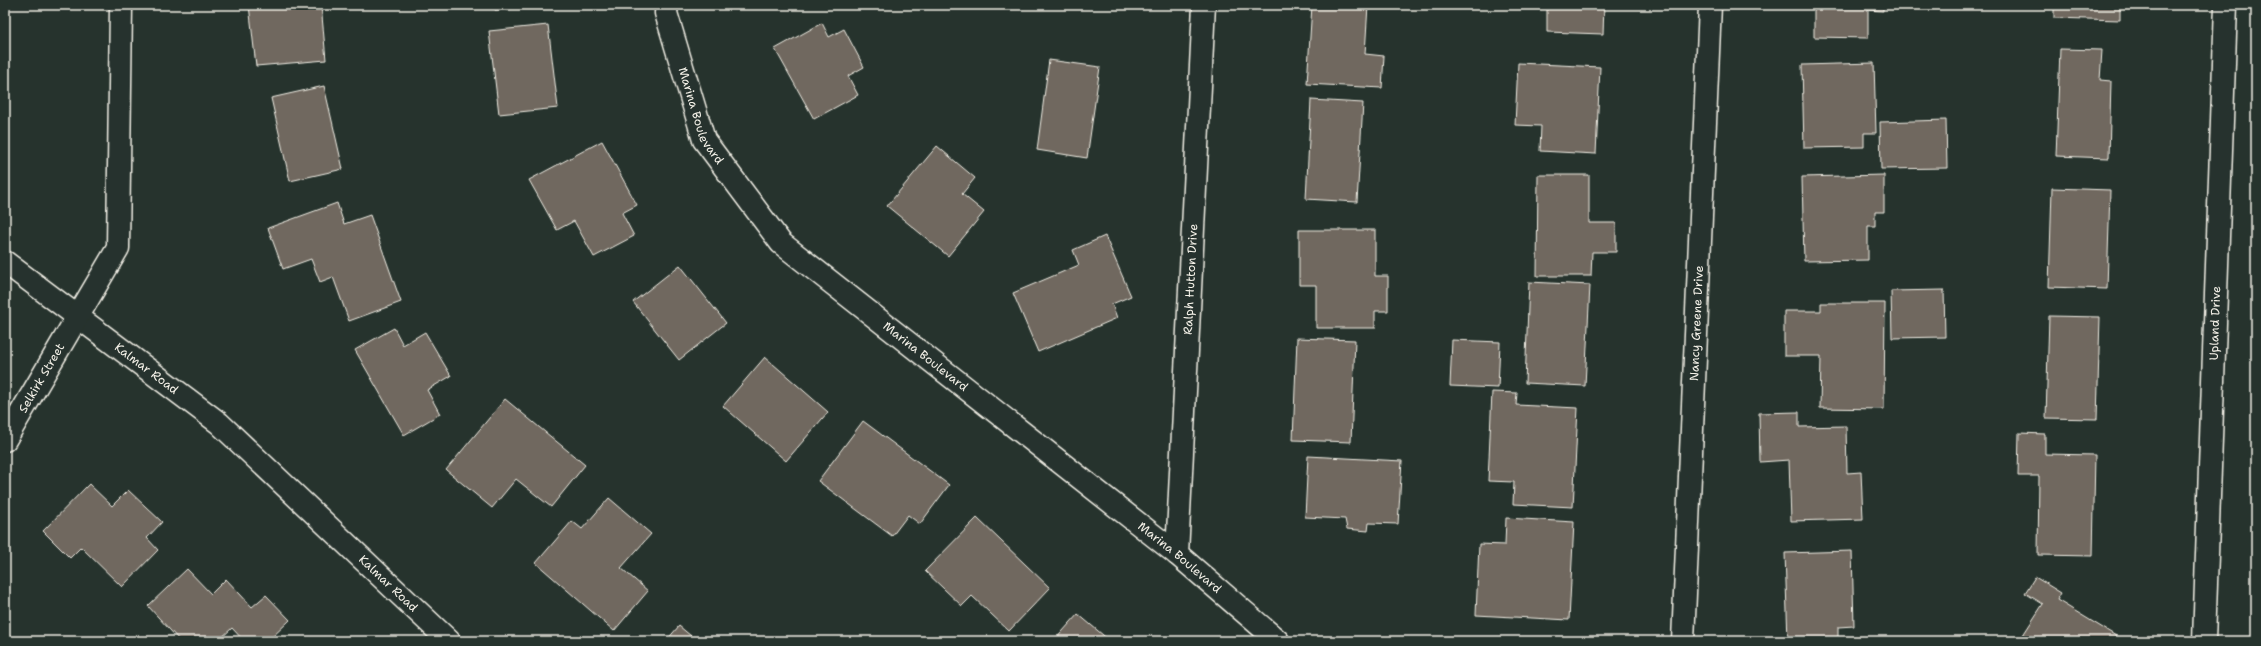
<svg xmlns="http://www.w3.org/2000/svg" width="2261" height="646" font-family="'Shantell Sans',sans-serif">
<rect width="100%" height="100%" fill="#26332d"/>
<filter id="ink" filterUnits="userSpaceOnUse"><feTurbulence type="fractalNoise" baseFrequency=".025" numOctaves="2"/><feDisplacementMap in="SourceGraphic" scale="8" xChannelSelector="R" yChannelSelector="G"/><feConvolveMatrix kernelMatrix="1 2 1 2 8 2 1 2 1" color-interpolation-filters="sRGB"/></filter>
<g filter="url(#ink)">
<!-- building -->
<g fill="#70685f" stroke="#f4f1e8">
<polygon points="249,5 321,5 326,60 256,66"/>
<polygon points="495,5 543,5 543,6 495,10"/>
<polygon points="1053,5 1093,5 1093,6"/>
<polygon points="1312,5 1368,5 1365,54 1384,56 1382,88 1307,84"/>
<polygon points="1547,5 1604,5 1603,34 1547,32"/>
<polygon points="1814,5 1883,5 1883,11 1868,10 1868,38 1814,37"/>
<polygon points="2054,5 2120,5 2120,20 2054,18"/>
<polygon points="822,23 829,37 844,29 864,67 848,76 858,95 814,119 775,49"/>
<polygon points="548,25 558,108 499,114 489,31"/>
<polygon points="2060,49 2102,50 2100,80 2111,81 2109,158 2056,156"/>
<polygon points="1049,60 1100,67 1087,158 1037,150"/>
<polygon points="1518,63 1600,67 1596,154 1540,151 1541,126 1515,125"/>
<polygon points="1874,63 1876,133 1864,133 1864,147 1804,148 1802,65"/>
<polygon points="324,86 343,169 290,181 271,98"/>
<polygon points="1311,100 1363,103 1357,202 1306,199"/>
<polygon points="1946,120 1947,168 1881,169 1880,122"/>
<polygon points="602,141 637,205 622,213 634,236 594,257 574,221 557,230 529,180"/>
<polygon points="937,146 975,178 962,194 984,212 948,256 887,206"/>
<polygon points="1538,175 1589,175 1589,223 1616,223 1616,252 1592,252 1591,276 1537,276"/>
<polygon points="1884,175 1884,212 1875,212 1875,226 1868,226 1868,260 1804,261 1802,177"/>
<polygon points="2052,188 2110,190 2107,289 2049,287"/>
<polygon points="337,203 344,224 370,215 401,302 349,321 333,277 320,282 311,259 283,269 268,228"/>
<polygon points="1299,230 1375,230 1375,276 1388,276 1388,311 1375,311 1375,328 1316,328 1316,285 1299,285"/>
<polygon points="1105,236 1131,296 1112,304 1117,318 1038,352 1013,293 1079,265 1073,250"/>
<polygon points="680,265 726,323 679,360 633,302"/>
<polygon points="1529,282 1590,285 1585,386 1525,383"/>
<polygon points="1944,290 1945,337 1892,338 1891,291"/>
<polygon points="1821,303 1885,303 1884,409 1820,408 1821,356 1784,356 1784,311 1821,311"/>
<polygon points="2049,316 2100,317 2097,419 2046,418"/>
<polygon points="394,328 403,345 425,332 451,376 427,390 440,414 404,435 355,350"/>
<polygon points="1297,338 1355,340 1351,442 1293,440"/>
<polygon points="1452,340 1500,342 1498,388 1450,386"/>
<polygon points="765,357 828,412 786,461 723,406"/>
<polygon points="1492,392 1517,393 1516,405 1578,408 1573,507 1513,504 1514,482 1488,481"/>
<polygon points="505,399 585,465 551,507 516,479 492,508 446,470"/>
<polygon points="1799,412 1799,427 1846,426 1847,473 1861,472 1863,519 1791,521 1789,460 1760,462 1759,413"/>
<polygon points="863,421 949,485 920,524 908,515 892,536 818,481"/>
<polygon points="2019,433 2045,434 2045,454 2095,455 2093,556 2038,555 2039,476 2018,476"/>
<polygon points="1308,456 1402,461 1398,524 1369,523 1368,531 1347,529 1345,519 1305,517"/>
<polygon points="89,484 112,506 128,490 162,522 147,538 158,550 122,587 81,547 70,558 43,531"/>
<polygon points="609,498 651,534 621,568 648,591 614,631 536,563 572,521 582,529"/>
<polygon points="977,518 1050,588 1009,631 972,596 962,606 925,571"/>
<polygon points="1506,518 1574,522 1569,620 1476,615 1479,544 1505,545"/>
<polygon points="1852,551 1854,626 1838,627 1838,641 1788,641 1785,553"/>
<polygon points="187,569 211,594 226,579 252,607 266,595 290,620 268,641 244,641 232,628 218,641 180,641 148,606"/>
<polygon points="2035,577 2061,593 2057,600 2116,636 2113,641 2032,641 2023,635 2043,604 2025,593"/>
<polygon points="1078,614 1110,641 1054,641"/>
<polygon points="679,626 697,641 666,641"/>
<polygon points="279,636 283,641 274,641"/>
</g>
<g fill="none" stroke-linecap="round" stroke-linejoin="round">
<defs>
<g id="street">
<path id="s1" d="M667 5 666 13 704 140 781 243 1177 554 1278 641"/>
<path id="s2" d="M5 262 219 423 449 641"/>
<path id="s3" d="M5 440 118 248 121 5"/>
<path id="s4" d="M1177 554 1204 5"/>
<path id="s5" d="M1683 641 1710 5"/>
<path id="s6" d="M2204 641 2226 5"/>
</g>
</defs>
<!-- street casing -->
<use href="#street" stroke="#f4f1e8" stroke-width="25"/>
<!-- street -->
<use href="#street" stroke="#26332d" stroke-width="22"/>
</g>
</g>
<g text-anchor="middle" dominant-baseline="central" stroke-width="3.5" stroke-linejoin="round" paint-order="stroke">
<!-- street labels -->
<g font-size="12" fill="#f4f1e8" stroke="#26332d">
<text stroke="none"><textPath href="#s1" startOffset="117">Marina Boulevard</textPath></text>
<text stroke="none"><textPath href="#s4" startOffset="275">Ralph Hutton Drive</textPath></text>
<text stroke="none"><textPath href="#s5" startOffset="318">Nancy Greene Drive</textPath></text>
<text stroke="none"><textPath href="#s6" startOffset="318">Upland Drive</textPath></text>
<text stroke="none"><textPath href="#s1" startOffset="453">Marina Boulevard</textPath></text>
<text stroke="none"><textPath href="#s2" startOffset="177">Kalmar Road</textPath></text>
<text stroke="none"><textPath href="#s3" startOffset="72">Selkirk Street</textPath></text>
<text stroke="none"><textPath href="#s1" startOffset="777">Marina Boulevard</textPath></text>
<text stroke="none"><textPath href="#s2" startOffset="501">Kalmar Road</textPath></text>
</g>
</g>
<!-- margin -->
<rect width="2261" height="646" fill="none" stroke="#26332d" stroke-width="20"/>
<rect x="10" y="10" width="2241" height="626" fill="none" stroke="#f4f1e8" stroke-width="1.5" filter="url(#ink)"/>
</svg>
